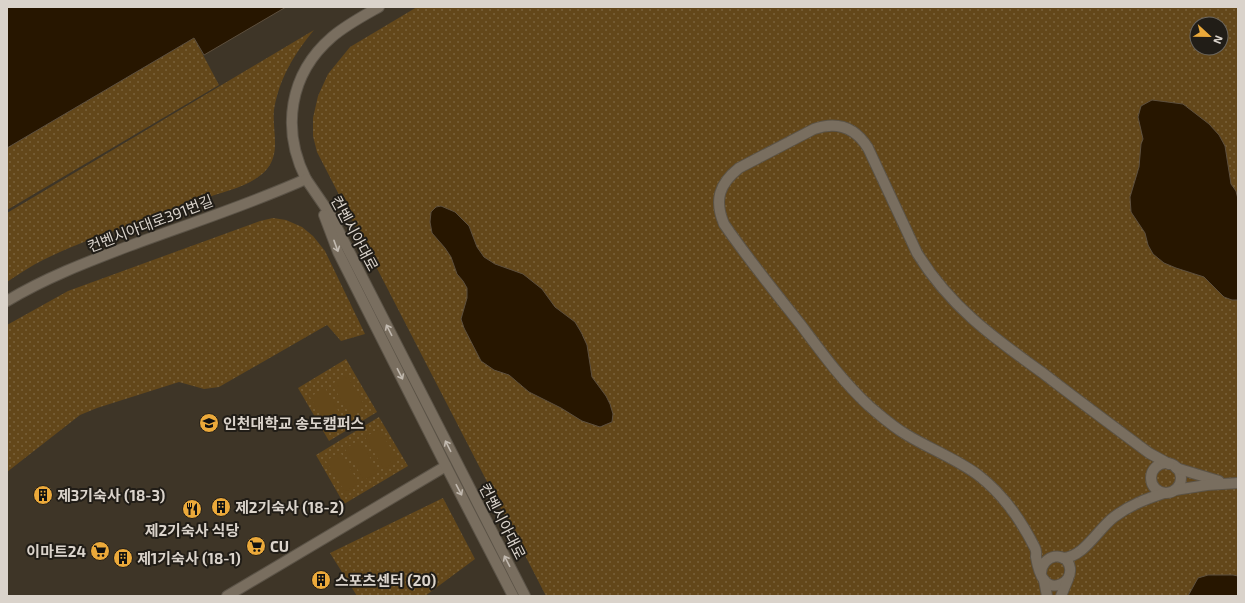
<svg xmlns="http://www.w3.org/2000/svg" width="1245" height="603" font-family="'Exo 2','Noto Sans KR',sans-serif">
<defs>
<pattern id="grass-dots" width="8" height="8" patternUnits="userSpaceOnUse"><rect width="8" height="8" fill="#63471a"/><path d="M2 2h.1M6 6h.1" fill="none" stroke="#79613a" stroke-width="1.8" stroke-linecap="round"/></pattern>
</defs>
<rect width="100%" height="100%" fill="#3e3527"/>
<!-- grass -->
<g fill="url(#grass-dots)" fill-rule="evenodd">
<path d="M417 7H1238V596H546L317 152 313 136V118L318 96 328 74 350 47ZM1197 24H1221V48H1197Z"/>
<path d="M314 30C294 54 279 79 274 110 272 130 281 152 267 169 254 185 224 192 205 198 182 207 159 214 136 223 105 234 73 245 43 260 31 266 19 274 7 282V213Z"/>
<polygon points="194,38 219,85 7,210 7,148"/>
<polygon points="273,218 286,220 302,227 313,236 325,251 365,334 341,341 327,325 219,387 204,389 179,382 97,408 80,415 7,472 7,325 68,291 260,221"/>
<polygon points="346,359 377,412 329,441 298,388"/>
<polygon points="379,417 408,466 344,504 316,455"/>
<polygon points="443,498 475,559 425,596 357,596 330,553"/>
</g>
<!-- pitch -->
<g fill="#63471a">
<polygon points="347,375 365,406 350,415 332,384"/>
<polygon points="325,388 343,419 328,428 310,397"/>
<polygon points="379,429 398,460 384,469 365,437"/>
<polygon points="359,440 379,472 364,480 345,449"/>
<polygon points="340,452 359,483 345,492 326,461"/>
</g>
<!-- water -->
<g fill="#271600" stroke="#5d4f3d">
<polygon points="7,7 286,7 204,55 194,38 7,148"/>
<polygon points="1152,100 1183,104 1209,124 1219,135 1225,146 1231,184 1236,191 1238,199 1238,300 1232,300 1224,297 1204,277 1176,268 1164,263 1153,254 1148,245 1145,233 1131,212 1130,197 1139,167 1141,144 1143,139 1138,117 1141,106"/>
<polygon points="441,206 455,212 469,226 477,247 484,257 495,264 523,274 542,289 555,307 575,322 581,332 587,345 592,377 606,396 610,404 613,414 612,422 600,427 582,421 561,408 529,392 509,375 494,370 481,361 464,328 461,319 467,298 467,288 463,281 457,274 451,257 445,248 432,233 430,222 431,212 436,207"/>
<polygon points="1208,575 1233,575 1238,576 1238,596 1188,596 1198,578"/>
</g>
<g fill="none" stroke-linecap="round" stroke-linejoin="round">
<defs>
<g id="minor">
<circle cx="1166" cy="478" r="15"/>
<polyline points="1176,468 1219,481"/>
<polyline points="1175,490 1207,485 1238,483"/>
<path d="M1063 558C1084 557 1098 529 1114 517 1130 505 1146 499 1164 493"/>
<path d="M1041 573C1042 554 1067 550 1070 568 1072 583 1053 592 1044 580 1040 575 1037 563 1036 557 1036 553 1037 552 1035 548 1021 520 1003 494 978 475 957 459 930 449 907 435 893 427 881 416 869 406 843 382 822 353 801 325 775 292 748 259 724 224 714 200 719 184 739 168L814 129C837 121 855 127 868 148L917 253C950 307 994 338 1044 374 1079 401 1114 427 1149 453L1169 464"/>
<polyline points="1044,580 1047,596"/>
<polyline points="227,596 446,466"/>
<polyline points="1061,596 1068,579"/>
</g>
<path id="tertiary" d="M7 301C45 278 87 262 129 246 188 224 248 205 306 179 281 129 289 74 332 37 346 25 363 16 379 7"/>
<g id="secondary">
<polyline points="306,179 330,214 525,596"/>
<polyline points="324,215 338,252 446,466 513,596"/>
</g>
</defs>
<!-- minor casing -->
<use href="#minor" stroke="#5b5347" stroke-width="12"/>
<!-- tertiary casing -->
<use href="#tertiary" stroke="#5b5347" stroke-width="12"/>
<!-- secondary casing -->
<use href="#secondary" stroke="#5b5347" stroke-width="12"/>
<!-- minor -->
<use href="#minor" stroke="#796e5f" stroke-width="10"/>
<!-- tertiary -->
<use href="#tertiary" stroke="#796e5f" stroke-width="10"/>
<!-- secondary -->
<use href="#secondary" stroke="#796e5f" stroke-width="10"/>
</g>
<!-- one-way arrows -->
<defs><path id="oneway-shaft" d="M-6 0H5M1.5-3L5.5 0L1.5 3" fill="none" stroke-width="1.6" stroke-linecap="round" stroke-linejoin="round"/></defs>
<g stroke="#c2bab0">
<use href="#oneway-shaft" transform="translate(336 246) rotate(70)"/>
<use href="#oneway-shaft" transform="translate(389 330) rotate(-117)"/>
<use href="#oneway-shaft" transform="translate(400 374) rotate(63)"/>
<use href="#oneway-shaft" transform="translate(448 446) rotate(-117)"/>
<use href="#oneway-shaft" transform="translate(459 490) rotate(62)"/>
<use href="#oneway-shaft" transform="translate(507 561) rotate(-117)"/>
</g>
<!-- icons -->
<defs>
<symbol id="university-disc" viewBox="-11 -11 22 22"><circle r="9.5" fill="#eba93a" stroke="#211d17"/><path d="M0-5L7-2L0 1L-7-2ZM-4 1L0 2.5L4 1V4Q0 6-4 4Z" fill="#111"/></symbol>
<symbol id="building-disc" viewBox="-11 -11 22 22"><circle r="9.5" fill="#eba93a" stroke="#211d17"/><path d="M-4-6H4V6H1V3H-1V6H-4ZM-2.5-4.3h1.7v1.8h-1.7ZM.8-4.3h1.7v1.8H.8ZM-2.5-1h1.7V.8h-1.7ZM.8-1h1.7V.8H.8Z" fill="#111"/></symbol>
<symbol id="restaurant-disc" viewBox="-11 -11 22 22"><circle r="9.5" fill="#eba93a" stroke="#211d17"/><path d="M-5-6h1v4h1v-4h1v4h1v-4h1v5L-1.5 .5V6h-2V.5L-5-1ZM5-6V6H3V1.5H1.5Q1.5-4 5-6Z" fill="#111"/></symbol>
<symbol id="supermarket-disc" viewBox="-11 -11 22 22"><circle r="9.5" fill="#eba93a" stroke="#211d17"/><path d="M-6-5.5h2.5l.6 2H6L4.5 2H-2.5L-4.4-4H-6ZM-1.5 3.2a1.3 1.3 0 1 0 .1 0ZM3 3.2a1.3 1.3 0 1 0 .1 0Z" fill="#111"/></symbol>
</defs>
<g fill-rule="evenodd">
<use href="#university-disc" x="198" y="412" width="22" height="22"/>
<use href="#building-disc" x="32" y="484" width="22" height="22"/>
<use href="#building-disc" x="210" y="496" width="22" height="22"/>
<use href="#restaurant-disc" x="181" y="498" width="22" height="22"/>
<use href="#supermarket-disc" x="245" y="535" width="22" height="22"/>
<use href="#supermarket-disc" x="89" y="540" width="22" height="22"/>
<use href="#building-disc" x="112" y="547" width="22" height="22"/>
<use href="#building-disc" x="310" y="569" width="22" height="22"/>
</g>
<g text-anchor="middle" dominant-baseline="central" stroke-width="4" stroke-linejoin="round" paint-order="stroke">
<!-- street labels -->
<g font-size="15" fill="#dad3cb" stroke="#211d17">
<text transform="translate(150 223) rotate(-21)">컨벤시아대로391번길</text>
<text transform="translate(355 233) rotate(62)">컨벤시아대로</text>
<text transform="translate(503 521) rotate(63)">컨벤시아대로</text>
</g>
<!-- poi labels -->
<g font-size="15" font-weight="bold" fill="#dad3cb" stroke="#211d17" text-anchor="start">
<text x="223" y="423">인천대학교 송도캠퍼스</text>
<text x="57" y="495">제3기숙사 (18-3)</text>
<text x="235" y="507">제2기숙사 (18-2)</text>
<text x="192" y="530" text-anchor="middle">제2기숙사 식당</text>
<text x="270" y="546">CU</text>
<text x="86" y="551" text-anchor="end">이마트24</text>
<text x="137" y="558">제1기숙사 (18-1)</text>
<text x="335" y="580">스포츠센터 (20)</text>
</g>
</g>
<!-- border -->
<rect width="1245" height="603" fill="none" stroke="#dad3cb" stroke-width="16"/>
<!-- north arrow -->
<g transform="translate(1209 36) rotate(112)"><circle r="19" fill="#211d17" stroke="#6b665f"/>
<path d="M0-3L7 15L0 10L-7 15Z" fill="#eba93a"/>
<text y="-6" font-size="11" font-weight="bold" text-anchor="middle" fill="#dad3cb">N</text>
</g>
</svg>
